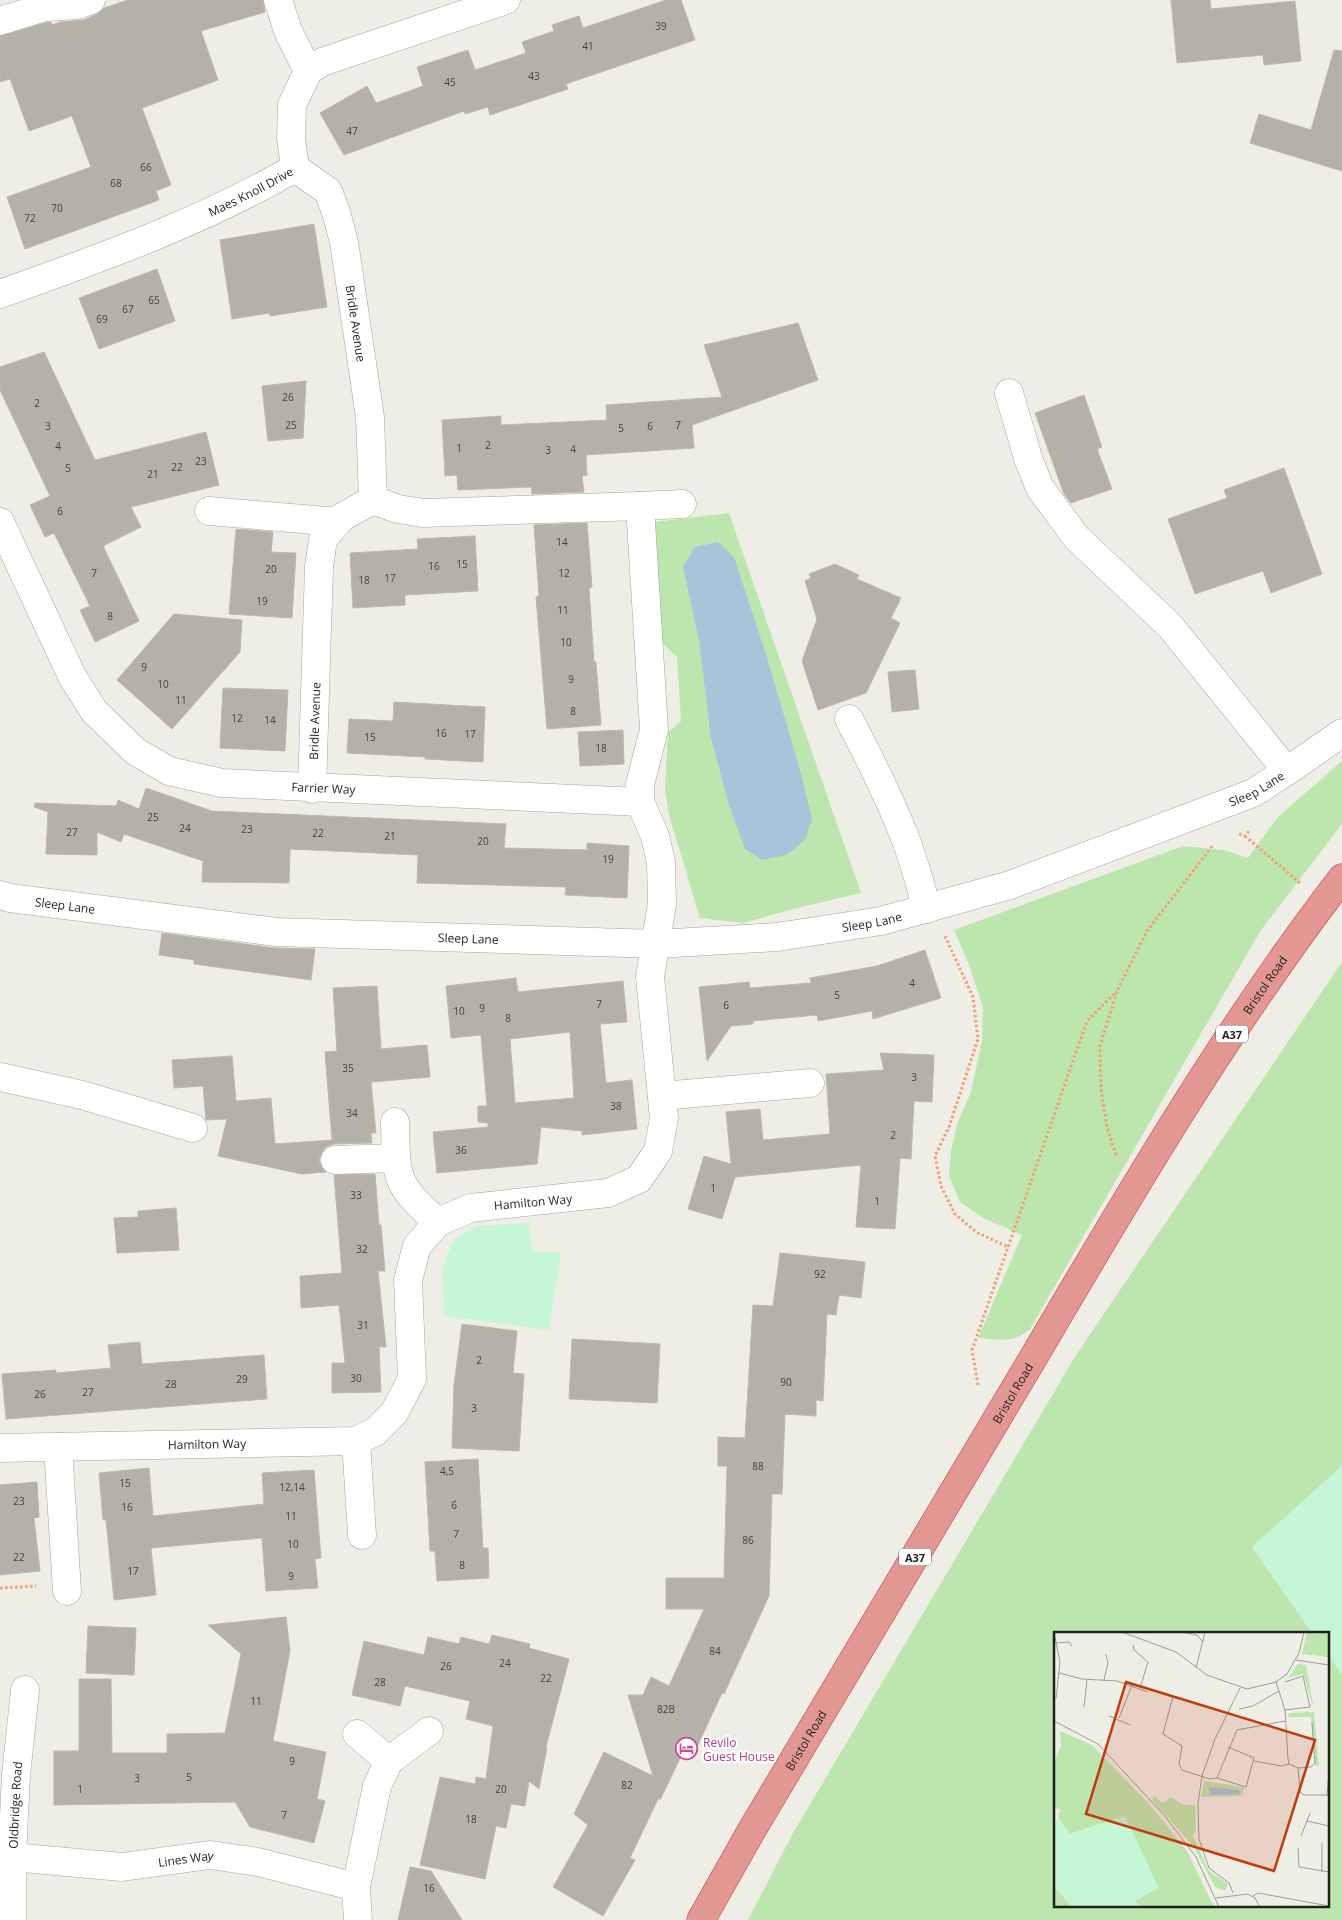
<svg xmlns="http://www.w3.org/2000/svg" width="1342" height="1920" font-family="'Open Sans',sans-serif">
<rect width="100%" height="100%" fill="#efeee6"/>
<!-- grass -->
<g fill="#bce6ae">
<polygon points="729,513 861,893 797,908 743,923 700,918 669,815 665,788 668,732 681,721 677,657 663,644 646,523"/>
<path d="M1342 761V824L1261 930 1030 1329C1015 1343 997 1340 978 1338L1022 1235 985 1219 960 1202 949 1176 951 1151 957 1124 971 1092 982 1040 983 1007 968 962 954 930 1183 846 1224 850 1248 858 1277 818Z"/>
<polygon points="1342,962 1342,1466 1252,1547 1313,1634 1056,1634 1056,1906 1328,1906 1328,1655 1342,1674 1342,1920 748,1920 793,1833 1076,1355"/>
</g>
<!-- park -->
<g fill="#c5f6d5">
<polygon points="529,1223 532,1252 561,1252 549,1330 445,1316 442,1273 446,1258 454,1240 476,1226"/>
<polygon points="1342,1466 1342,1674 1328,1655 1328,1634 1313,1634 1252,1547"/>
</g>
<!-- water -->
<polygon fill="#a8c3da" points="718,542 734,557 767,658 800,770 812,819 805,840 786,855 762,860 745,849 729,805 711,738 699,640 683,567 695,547"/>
<!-- building -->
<g fill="#b4b1a8" stroke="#c0b9a9" fill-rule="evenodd">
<polygon points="128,0 263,0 265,12 201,31 218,80 142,108 171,185 156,191 159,200 25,249 7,197 91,167 72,116 29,131 10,79 0,82 0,36 48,22 51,22 52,25 60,22 84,20 97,14 104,8"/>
<polygon points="666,0 681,0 695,40 566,84 568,89 490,115 488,107 465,114 464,111 344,155 320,113 367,86 376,103 423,86 417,67 468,50 475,70 526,53 522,42 554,31 552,25 579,16 583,28"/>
<polygon points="1171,0 1210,0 1211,9 1295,1 1301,61 1264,65 1263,55 1177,63"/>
<polygon points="1334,50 1342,51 1342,171 1250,143 1259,114 1311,130"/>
<polygon points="314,224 327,307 270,316 270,313 232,319 220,240"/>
<polygon points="157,269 175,321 99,349 79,298"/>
<polygon points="798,323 818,380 692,425 694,448 586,455 587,475 582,476 584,492 532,494 531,487 458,490 457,475 445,476 442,420 501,416 501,425 607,420 606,405 722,397 704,345"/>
<polygon points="44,352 95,460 206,432 219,485 131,507 141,527 103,546 139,621 95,642 80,610 90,606 54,533 45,537 30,505 50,496 0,390 0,367"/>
<polygon points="306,381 303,438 268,441 262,386"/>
<polygon points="1084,395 1102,447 1097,449 1112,489 1071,503 1064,494 1035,413"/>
<polygon points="1284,468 1322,574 1271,593 1263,571 1195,594 1168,519 1227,498 1224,490"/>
<polygon points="587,523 592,587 589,588 594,662 596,662 601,725 547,729 536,597 539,596 534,525"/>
<polygon points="236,529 273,532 271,552 296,553 292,618 229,614"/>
<polygon points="475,536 478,591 405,595 405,605 353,608 350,553 418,549 417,539"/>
<polygon points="835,564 859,575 857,579 901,598 891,618 900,623 866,693 818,710 802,661 817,619 805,581 811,578 809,574"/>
<polygon points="174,614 242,620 240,652 172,729 117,680"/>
<polygon points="915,670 919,709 892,712 888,672"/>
<polygon points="223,688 288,690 285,751 220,748"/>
<polygon points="394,702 485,707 483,762 425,759 425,757 347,753 349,719 393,721"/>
<polygon points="623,730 624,764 580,766 578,732"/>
<polygon points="146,788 212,811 506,824 504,848 587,850 587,843 629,846 627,898 565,895 566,887 417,883 418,855 290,849 289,883 202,882 203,861 124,834 121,842 97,832 97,855 46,854 48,812 34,807 35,803 116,806 118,800 139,809"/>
<polygon points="162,933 275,948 315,949 311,980 194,964 194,960 159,955"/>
<polygon points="925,950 941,998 873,1019 872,1011 818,1021 817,1015 753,1021 753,1024 731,1026 707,1061 699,987 749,982 750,988 811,983 810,978 877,966"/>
<path d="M516 978 518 992 623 981 627 1022 600 1024 606 1083 632 1080 637 1129 582 1135V1131L541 1127 537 1164 437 1173 433 1132 488 1127V1123L478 1122V1106H487L481 1035 451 1038 446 986ZM570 1032 574 1098 515 1103 510 1039Z"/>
<polygon points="377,986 381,1049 427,1045 430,1077 371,1082 376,1133 371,1133 372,1143 334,1144 326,1147 322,1152 319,1160 322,1168 326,1172 302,1174 218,1156 227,1119 206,1120 203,1086 174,1088 172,1060 232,1056 236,1101 271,1098 275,1144 332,1140 325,1052 337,1051 333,988"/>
<polygon points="880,1053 934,1055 932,1102 914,1101 911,1159 900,1158 895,1229 856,1227 861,1165 735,1177 722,1219 688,1209 704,1156 731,1164 726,1112 760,1109 763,1140 830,1134 826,1074 884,1070"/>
<polygon points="375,1174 379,1225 381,1225 385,1271 378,1271 386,1347 379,1347 381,1392 332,1393 332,1363 345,1363 339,1305 301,1308 300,1276 342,1273 334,1175"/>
<polygon points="176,1208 179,1250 117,1253 114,1218 138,1217 138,1211"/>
<polygon points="780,1253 865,1262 861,1298 839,1295 836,1315 827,1314 823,1401 816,1400 816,1416 785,1414 782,1494 772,1494 769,1596 724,1694 722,1693 696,1749 687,1744 660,1800 659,1797 630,1858 635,1860 603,1916 553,1887 588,1825 574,1814 604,1752 653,1776 628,1695 643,1695 651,1677 669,1686 704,1609 666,1609 666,1578 724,1578 727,1466 718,1466 718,1437 745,1438 753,1305 773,1306"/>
<polygon points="462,1324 517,1331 513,1373 524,1374 519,1451 452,1448 454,1385"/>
<polygon points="572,1339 660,1344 657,1403 569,1399"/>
<polygon points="140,1342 142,1364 264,1355 267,1399 6,1419 2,1374 56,1370 56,1373 111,1368 108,1345"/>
<polygon points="478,1459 483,1548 488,1548 489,1578 437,1581 435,1551 430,1551 425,1462"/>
<polygon points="149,1468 153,1516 264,1504 262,1473 314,1470 321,1558 315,1559 318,1588 266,1591 262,1538 151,1548 156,1595 114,1600 106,1520 103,1520 99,1473"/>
<polygon points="37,1482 39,1517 34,1518 40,1571 0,1575 0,1485"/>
<polygon points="286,1617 290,1651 273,1741 326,1752 317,1799 325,1801 314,1843 250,1827 235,1802 54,1805 54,1751 79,1751 79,1679 111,1679 112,1753 167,1753 167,1734 225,1733 241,1654 208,1625"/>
<polygon points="88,1626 136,1628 134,1675 86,1673"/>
<polygon points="492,1635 530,1644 529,1648 569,1659 546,1747 547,1748 539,1789 529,1781 525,1806 511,1804 506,1828 496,1826 485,1879 420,1865 440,1777 475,1784 476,1777 486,1779 493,1726 466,1719 470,1701 405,1686 400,1706 352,1695 364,1641 424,1655 428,1637 459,1644 461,1637 489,1644"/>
<polygon points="410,1867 431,1871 462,1920 398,1920"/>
</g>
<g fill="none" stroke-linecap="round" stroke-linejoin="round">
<defs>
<g id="minor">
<polyline points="278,0 288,31 308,71"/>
<polyline points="0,21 45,7 78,5 91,0"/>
<path id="s1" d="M295 168 328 191 336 212 344 242 370 417 373 500"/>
<path id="s2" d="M0 294C101 258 202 222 295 168L291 138 292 105 308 71 322 62 506 0"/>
<polyline points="1009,393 1029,461 1040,488 1076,537 1170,626 1287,771"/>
<polyline points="640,506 682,504"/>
<polyline points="209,511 338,522"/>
<path id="s3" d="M0 522 72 676 94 711 135 751 169 771 222 783 640 802 655 836 661 862 662 904 650 977 664 1118 658 1151 639 1179 608 1193 471 1208 438 1222 417 1246 408 1280 412 1379 394 1413 375 1432 356 1441 0 1448"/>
<path d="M849 719C870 759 891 800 907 843 915 865 921 887 927 909"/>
<path id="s4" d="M312 789 319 567 323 539 342 517 373 500 398 509 423 513 640 506 654 730 640 784V802"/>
<path id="s5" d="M0 895 10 898 277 932 657 944 777 937 881 921 1010 885 1253 793 1287 771 1342 733"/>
<polyline points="0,1077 82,1095 193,1128"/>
<polyline points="662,1096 810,1083"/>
<path d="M395 1122C396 1178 395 1185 438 1222"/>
<polyline points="335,1160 396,1158"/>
<polyline points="356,1441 362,1535"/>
<polyline points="58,1447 67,1591"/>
<polyline points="357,1734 389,1761 429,1731"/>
<path id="s6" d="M12 1857 122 1867 210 1855 258 1862 356 1887"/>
<path id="s7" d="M12 1920V1857L16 1775 25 1690"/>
<polyline points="358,1920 356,1887 377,1786 389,1761"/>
</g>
<g id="highway">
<path id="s8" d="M701 1920 753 1828C844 1675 936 1523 1026 1370 1125 1202 1223 1033 1342 878"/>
</g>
</defs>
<!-- minor casing -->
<use href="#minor" stroke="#a3a3a3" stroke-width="29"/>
<!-- highway casing -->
<use href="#highway" stroke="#d12f3f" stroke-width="29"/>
<!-- path -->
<g stroke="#f2a074" stroke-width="3" stroke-dasharray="2.5 2.5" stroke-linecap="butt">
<polyline points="1239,834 1245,836 1249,831"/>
<polyline points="1245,836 1300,883"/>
<polyline points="945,936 973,997 978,1039 949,1127 935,1156 941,1186 955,1214 976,1232 1008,1247"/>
<polyline points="1116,1155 1107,1127 1101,1089 1100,1046 1117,991 1147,931 1213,845"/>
<polyline points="978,1385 972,1350 1087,1021 1117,991"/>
<polyline points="0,1588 36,1586"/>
</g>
<!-- minor -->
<use href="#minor" stroke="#fff" stroke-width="28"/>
<!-- highway -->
<use href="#highway" stroke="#e29792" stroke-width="28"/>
</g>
<!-- icons -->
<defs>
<symbol id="hotel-ring" viewBox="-11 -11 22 22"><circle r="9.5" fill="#fff" stroke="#d1479c" stroke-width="1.5"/><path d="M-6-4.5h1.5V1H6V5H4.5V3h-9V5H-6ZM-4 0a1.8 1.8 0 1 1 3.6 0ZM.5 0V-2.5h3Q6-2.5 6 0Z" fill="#d1479c"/></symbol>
</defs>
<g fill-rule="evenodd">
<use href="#hotel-ring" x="674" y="1736" width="25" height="25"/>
</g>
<g text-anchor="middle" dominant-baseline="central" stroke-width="4.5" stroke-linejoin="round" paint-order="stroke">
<!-- number labels -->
<g font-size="10" fill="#444441">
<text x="661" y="26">39</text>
<text x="588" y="46">41</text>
<text x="534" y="76">43</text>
<text x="450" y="82">45</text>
<text x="352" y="131">47</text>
<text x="146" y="167">66</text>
<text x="116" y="183">68</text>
<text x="57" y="208">70</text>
<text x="30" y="218">72</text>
<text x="154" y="300">65</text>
<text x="128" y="309">67</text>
<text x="102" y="319">69</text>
<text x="288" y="397">26</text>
<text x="37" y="403">2</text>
<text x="291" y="425">25</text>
<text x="678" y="425">7</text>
<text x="48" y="426">3</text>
<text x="650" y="426">6</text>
<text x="621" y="428">5</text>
<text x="488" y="445">2</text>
<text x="58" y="446">4</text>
<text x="459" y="448">1</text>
<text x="573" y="449">4</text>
<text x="548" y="450">3</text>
<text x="201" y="461">23</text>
<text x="177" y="467">22</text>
<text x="68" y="468">5</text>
<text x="153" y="474">21</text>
<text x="60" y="511">6</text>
<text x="562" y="542">14</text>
<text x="462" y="564">15</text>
<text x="434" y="566">16</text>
<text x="271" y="569">20</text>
<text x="94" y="573">7</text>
<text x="564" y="573">12</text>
<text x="390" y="578">17</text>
<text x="364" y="580">18</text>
<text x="262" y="601">19</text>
<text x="563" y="610">11</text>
<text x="110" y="616">8</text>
<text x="566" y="642">10</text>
<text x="144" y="667">9</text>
<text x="571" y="679">9</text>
<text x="163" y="684">10</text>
<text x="181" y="700">11</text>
<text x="573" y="711">8</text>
<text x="237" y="718">12</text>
<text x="270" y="720">14</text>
<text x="441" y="733">16</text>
<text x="470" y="734">17</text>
<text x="370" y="737">15</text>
<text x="601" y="748">18</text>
<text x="153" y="817">25</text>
<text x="185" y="828">24</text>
<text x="247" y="829">23</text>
<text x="72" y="832">27</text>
<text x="318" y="833">22</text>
<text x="390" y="836">21</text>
<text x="483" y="841">20</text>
<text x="608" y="859">19</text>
<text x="912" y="983">4</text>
<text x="837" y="995">5</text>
<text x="599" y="1004">7</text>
<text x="726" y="1005">6</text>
<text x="482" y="1008">9</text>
<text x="459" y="1011">10</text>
<text x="508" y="1018">8</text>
<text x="348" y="1068">35</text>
<text x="914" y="1077">3</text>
<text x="616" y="1106">38</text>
<text x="352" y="1113">34</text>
<text x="893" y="1135">2</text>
<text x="461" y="1150">36</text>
<text x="713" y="1188">1</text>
<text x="356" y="1195">33</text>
<text x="877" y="1201">1</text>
<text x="362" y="1249">32</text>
<text x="820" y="1274">92</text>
<text x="363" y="1325">31</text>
<text x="479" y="1360">2</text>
<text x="356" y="1378">30</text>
<text x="242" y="1379">29</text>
<text x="786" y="1382">90</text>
<text x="171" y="1384">28</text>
<text x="88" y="1392">27</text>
<text x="40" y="1394">26</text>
<text x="474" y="1408">3</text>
<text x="758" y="1466">88</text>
<text x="447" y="1471">4,5</text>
<text x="125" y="1483">15</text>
<text x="292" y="1487">12,14</text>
<text x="19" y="1501">23</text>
<text x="454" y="1505">6</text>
<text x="127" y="1507">16</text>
<text x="291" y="1516">11</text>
<text x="456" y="1534">7</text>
<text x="748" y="1540">86</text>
<text x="293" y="1544">10</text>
<text x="19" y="1557">22</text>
<text x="462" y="1565">8</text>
<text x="133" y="1571">17</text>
<text x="291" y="1576">9</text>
<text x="715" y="1651">84</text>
<text x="505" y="1663">24</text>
<text x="446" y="1666">26</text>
<text x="546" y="1678">22</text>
<text x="380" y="1682">28</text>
<text x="256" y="1701">11</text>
<text x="666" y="1709">82B</text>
<text x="292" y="1761">9</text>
<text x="189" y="1777">5</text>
<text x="137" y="1778">3</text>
<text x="627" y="1785">82</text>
<text x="80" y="1789">1</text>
<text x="501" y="1789">20</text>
<text x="284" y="1815">7</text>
<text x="471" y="1819">18</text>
<text x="429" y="1888">16</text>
</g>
<!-- shield labels -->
<g fill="#fff" stroke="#626262" stroke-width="1">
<rect x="1216" y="1025.5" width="32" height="17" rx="4"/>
<rect x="899" y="1548.5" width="32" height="17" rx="4"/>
</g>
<g font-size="11" font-weight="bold" fill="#1f1f1f">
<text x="1232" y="1034">A37</text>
<text x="915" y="1557">A37</text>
</g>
<!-- street labels -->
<g font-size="12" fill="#1f1f1f" stroke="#fff">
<text stroke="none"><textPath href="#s2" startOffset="271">Maes Knoll Drive</textPath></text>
<text stroke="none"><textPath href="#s1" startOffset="176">Bridle Avenue</textPath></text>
<text stroke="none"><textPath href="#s4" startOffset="68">Bridle Avenue</textPath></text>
<text stroke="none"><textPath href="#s5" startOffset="1284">Sleep Lane</textPath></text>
<text stroke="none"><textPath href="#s3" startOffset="464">Farrier Way</textPath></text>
<text stroke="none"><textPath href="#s5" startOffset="66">Sleep Lane</textPath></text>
<text stroke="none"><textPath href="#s5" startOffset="876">Sleep Lane</textPath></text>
<text stroke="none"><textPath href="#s5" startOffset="471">Sleep Lane</textPath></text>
<text stroke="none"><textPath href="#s8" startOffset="1092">Bristol Road</textPath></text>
<text transform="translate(533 1202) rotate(-5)">Hamilton Way</text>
<text stroke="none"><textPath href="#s8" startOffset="612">Bristol Road</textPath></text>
<text transform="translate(207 1444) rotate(-1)">Hamilton Way</text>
<text stroke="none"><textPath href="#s8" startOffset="208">Bristol Road</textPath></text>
<text stroke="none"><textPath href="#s7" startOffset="115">Oldbridge Road</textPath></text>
<text stroke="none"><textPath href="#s6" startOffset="175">Lines Way</textPath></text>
</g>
<!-- hotel labels -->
<g font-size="12" fill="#b23c85" stroke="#fff" text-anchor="start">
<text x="703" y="1742">Revilo<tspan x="703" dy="14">Guest House</tspan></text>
</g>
</g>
<!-- overview -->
<g transform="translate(1054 1632)">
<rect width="275" height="275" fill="#efeee6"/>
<path d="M253 0 275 1V25L248 22ZM244 32 252 33 260 77 249 42 234 46ZM260 80 265 134H261L257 85H234L235 81ZM6 99 38 113 96 173 133 219 160 275H87L81 269 71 184 16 202 4 186 6 177 0 176V131L7 114ZM150 149 190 155 188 164 147 165ZM100 164 109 171 117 165 129 173H141L142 198 139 204 155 239 174 252 171 259 161 255 140 215 99 169ZM0 254 17 274 18 275H0Z" fill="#bce6ae"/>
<path d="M71 184 105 256 81 269 87 275H18L0 254V194L4 186 16 202Z" fill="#c5f6d5"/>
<path d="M155 155 185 158 186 162 156 163Z" fill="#a8c3da"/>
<path fill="none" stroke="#9c9b96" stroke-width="1" d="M0 0 6 30 2 67M68 0 122 20 153 43 193 57 222 50 233 42 245 21 250 0M128 0 143 3 149 10M2 11 15 10 18 14M79 13 80 18 94 30 86 56M242 28 275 33M142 36 151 0M5 41 28 47 63 49 94 60M50 48 54 31 52 22M222 50 231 78 234 127 235 132 244 136 246 160 250 163H275M231 50 249 44 256 75 231 78M119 64 109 102 128 114 125 132 128 138 156 147 163 146 183 98 231 89M30 75 33 48M185 77 199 74 225 59M55 84 76 93M65 86 78 53M0 89 44 112 110 183 142 225 165 275M200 129 227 134 235 132M244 136 257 135 261 131 258 90M163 146 192 155 200 126 174 115M273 163 275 140M253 189 275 194M247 204 256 181M268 211V240M244 216 245 235 275 240M179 261 175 251 155 236 145 207 144 171 148 144 161 107 186 56M199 264 204 261 275 274M162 266 194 262 201 266 206 275"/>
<path fill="#c2390c" fill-opacity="0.15" stroke="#c2390c" stroke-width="2.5" d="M72 50 261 108 220 239 32 182Z"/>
<rect width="275" height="275" fill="none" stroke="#1f1f1f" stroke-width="2.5"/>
</g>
</svg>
